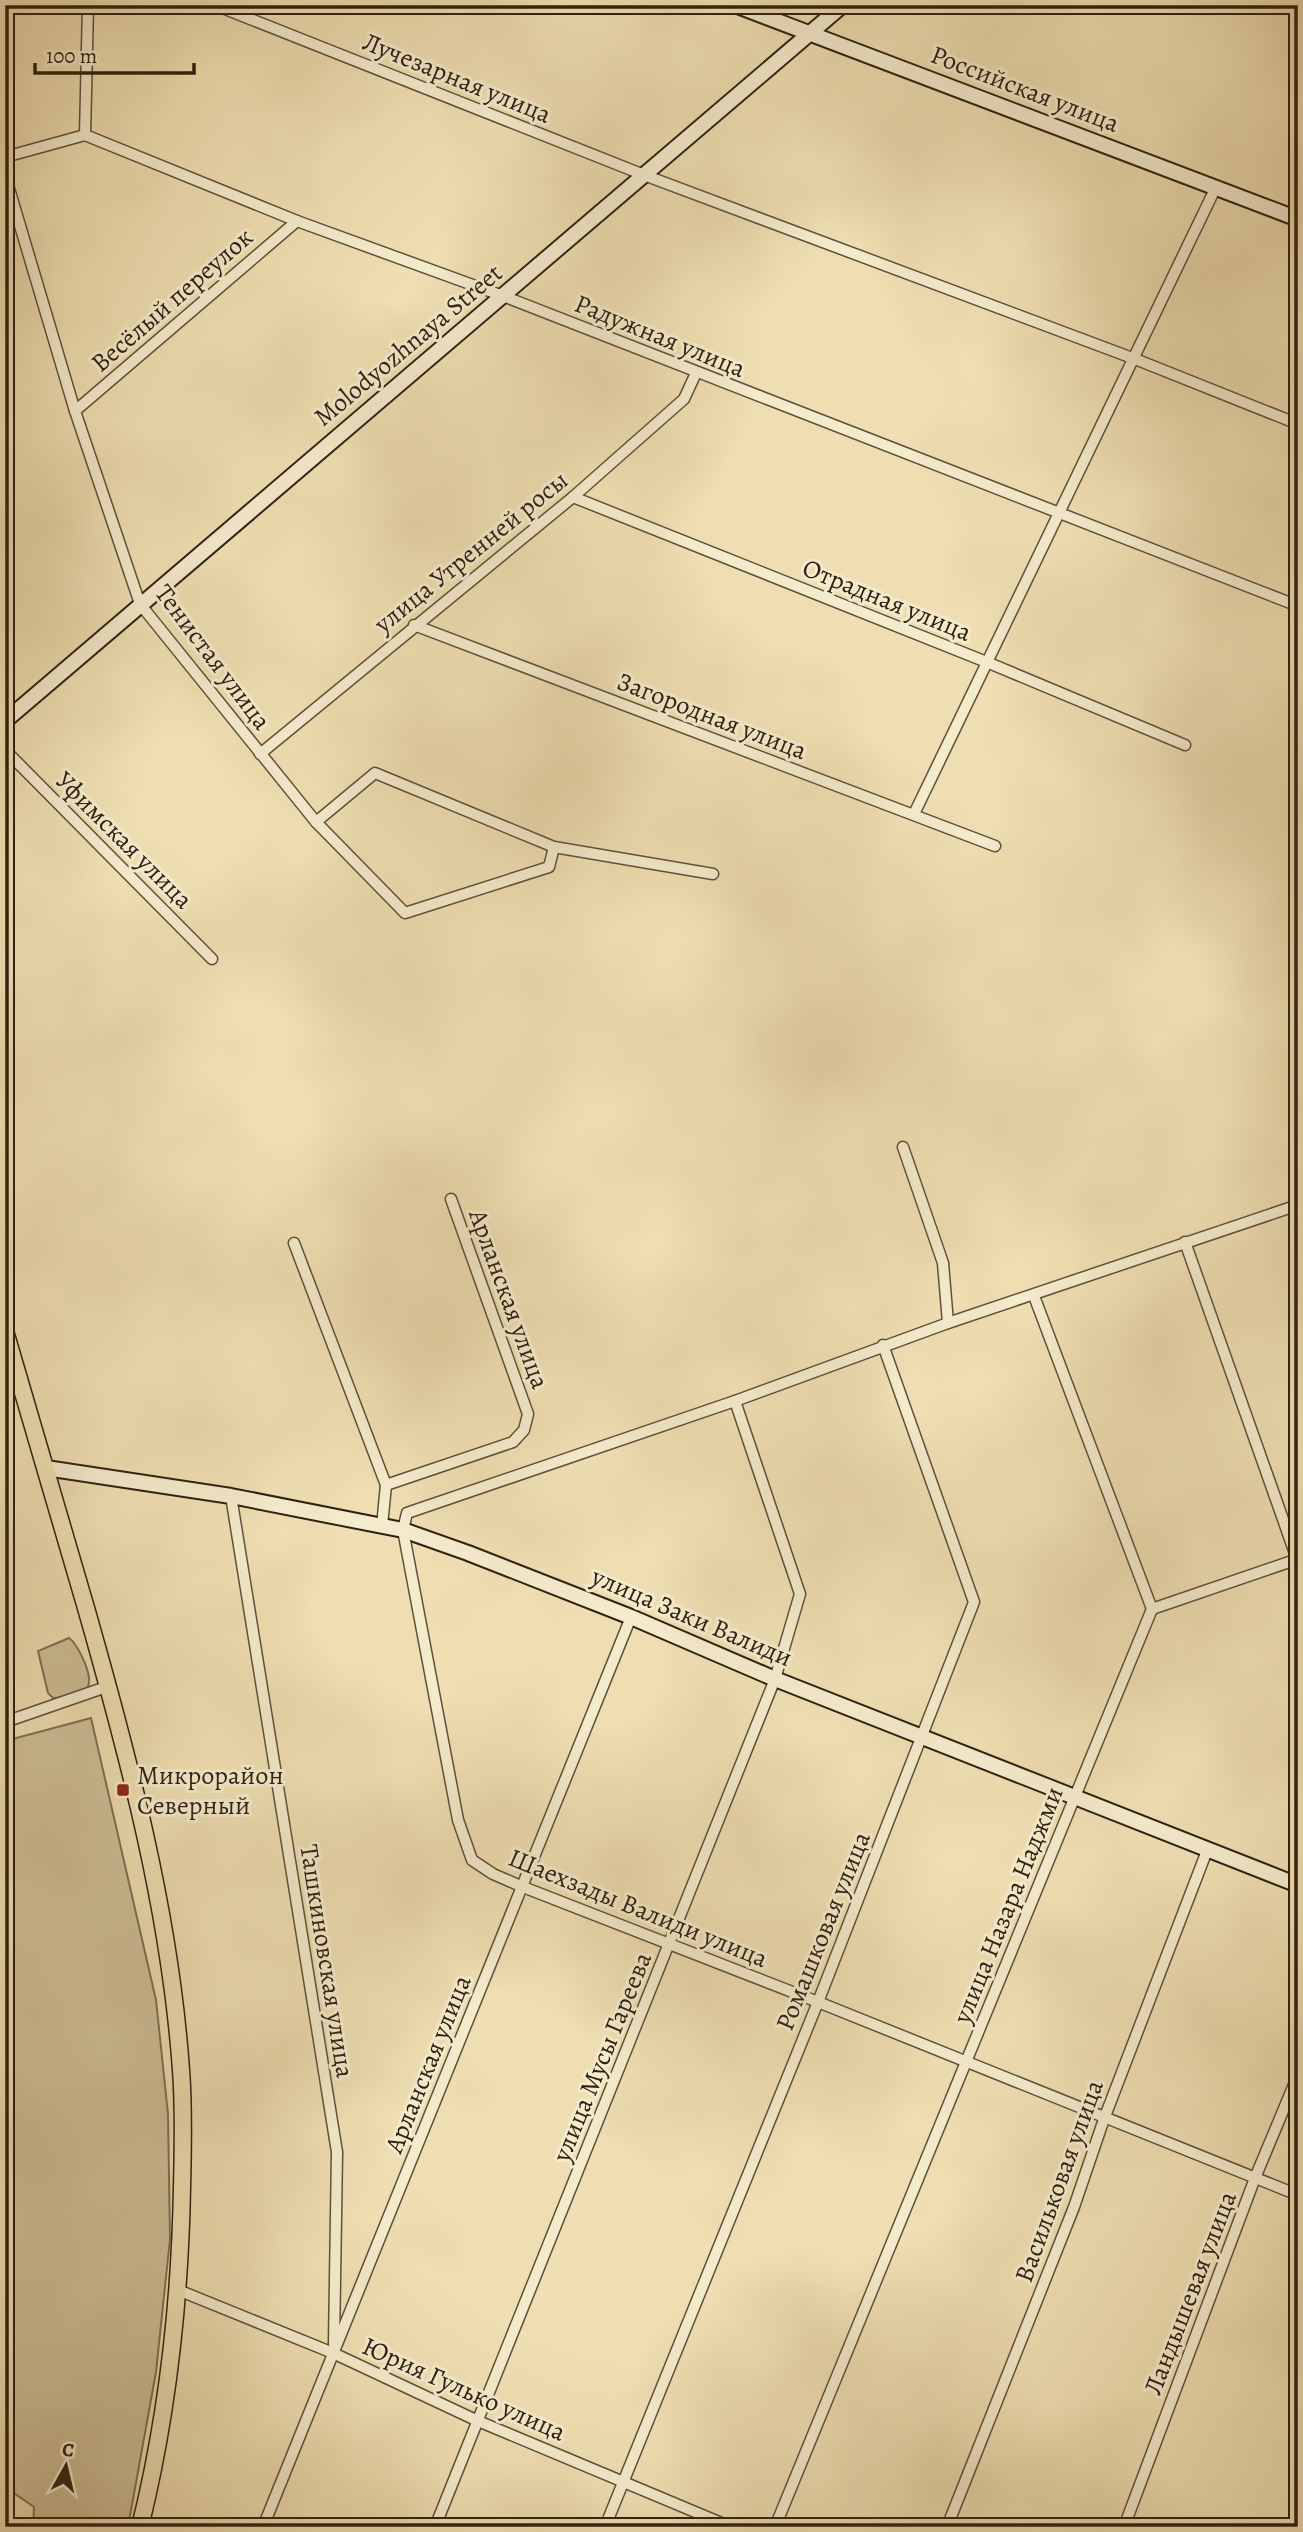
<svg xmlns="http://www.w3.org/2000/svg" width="1303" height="2532" font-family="Alegreya,serif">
<rect width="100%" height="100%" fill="#eedeb1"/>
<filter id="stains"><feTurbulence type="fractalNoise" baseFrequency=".00286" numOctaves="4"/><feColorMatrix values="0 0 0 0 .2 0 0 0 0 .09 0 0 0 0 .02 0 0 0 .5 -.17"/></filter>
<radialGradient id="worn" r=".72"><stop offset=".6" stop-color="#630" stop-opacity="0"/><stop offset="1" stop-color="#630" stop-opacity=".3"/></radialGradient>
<!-- green -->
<g fill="#cebe96" stroke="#7e7054" stroke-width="2">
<path d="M69 1638C78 1644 96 1680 86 1689 79 1695 62 1698 53 1698L48 1693 38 1651Z"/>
<polygon points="91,1718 156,2000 168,2114 170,2239 156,2372 128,2527 33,2527 34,2507 5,2487 5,1741"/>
</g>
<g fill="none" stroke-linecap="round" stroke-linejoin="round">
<defs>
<g id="street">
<polyline points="215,5 644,175 1135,359 1298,424"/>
<polyline points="85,135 88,5"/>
<polyline points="5,157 85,135 297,221 503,296 1298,606"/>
<polyline points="5,175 75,411 140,604 316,822 405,913 549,867 554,847"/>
<polyline points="75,411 297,221"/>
<polyline points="573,497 989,663 1185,745"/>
<polyline points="414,625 995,846"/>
<polyline points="5,750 212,959"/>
<polyline points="260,754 573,497 684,399 696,373"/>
<polyline points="914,814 1216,187"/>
<polyline points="316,822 375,773 554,847 713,874"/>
<polyline points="903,1147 943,1263 948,1323"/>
<polyline points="1298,1205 948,1323 735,1401 407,1513 403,1530 458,1820 472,1860 493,1874 523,1887 818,2002 1298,2195"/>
<polyline points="1185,1242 1297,1559"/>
<polyline points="294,1243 386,1485 382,1526"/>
<polyline points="386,1485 513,1442 524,1430 528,1414 451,1199"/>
<polyline points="231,1496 337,2152 334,2344"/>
<polyline points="1152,1609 1298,1559"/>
<polyline points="5,1722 109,1686"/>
<polyline points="178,2290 333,2353 478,2421 731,2527"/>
<polyline points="263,2527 631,1617"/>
<polyline points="435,2527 775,1679 800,1594 735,1401"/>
<polyline points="605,2527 818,2002 974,1602 883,1345"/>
<polyline points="775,2527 1152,1609 1034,1296"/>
<polyline points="947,2527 1074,2207 1104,2119 1208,1848"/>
<polyline points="1124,2527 1255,2178 1298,2075"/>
<polyline points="1294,2527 1298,2516"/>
</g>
<g id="secondary">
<polyline points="735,5 1298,219"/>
<polyline points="5,721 843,5"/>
<polyline points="46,1468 231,1496 403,1530 468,1553 631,1617 775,1679 1298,1885"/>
</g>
<path id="primary" d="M5 1331C32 1423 59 1516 86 1608 129 1759 170 1913 181 2070 184 2108 183 2148 182 2187 180 2302 168 2414 140 2527"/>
</defs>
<!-- street casing -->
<use href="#street" stroke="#5f5039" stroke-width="13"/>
<!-- secondary casing -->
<use href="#secondary" stroke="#2f2111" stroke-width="18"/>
<!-- primary casing -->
<use href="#primary" stroke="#2f2111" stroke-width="19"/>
<!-- street -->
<use href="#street" stroke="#f4eacc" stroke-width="10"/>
<!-- secondary -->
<use href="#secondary" stroke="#f4eacc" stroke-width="14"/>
<!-- primary -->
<use href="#primary" stroke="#eedeb1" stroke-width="16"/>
</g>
<!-- markers -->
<rect fill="#8f2418" stroke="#f4eacc" stroke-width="2.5" x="116" y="1783" width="14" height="14" rx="3.5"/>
<g text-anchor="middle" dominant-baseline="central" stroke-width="6" stroke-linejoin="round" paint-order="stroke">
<!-- street labels -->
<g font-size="26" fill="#2f2111" stroke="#f4eacc">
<text transform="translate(457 78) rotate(22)">Лучезарная улица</text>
<text transform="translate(1025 89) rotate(21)">Российская улица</text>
<text transform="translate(172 300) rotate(-41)">Весёлый переулок</text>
<text transform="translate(660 336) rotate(22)">Радужная улица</text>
<text transform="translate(408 345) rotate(-40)">Molodyozhnaya Street</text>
<text transform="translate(471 552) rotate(-39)">улица Утренней росы</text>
<text transform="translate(887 600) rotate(22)">Отрадная улица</text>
<text transform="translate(213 657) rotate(53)">Тенистая улица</text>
<text transform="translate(712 716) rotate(21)">Загородная улица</text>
<text transform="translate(124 840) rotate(45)">Уфимская улица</text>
<text transform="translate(509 1299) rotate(70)">Арланская улица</text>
<text transform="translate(692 1617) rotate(23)">улица Заки Валиди</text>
<text transform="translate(1008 1905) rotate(-68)">улица Назара Наджми</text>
<text transform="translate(638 1908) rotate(22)">Шаехзады Валиди улица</text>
<text transform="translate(823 1931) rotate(-68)">Ромашковая улица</text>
<text transform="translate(327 1961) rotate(81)">Ташкиновская улица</text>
<text transform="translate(602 2057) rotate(-68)">улица Мусы Гареева</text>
<text transform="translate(428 2064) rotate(-68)">Арланская улица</text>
<text transform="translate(1059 2181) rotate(-70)">Васильковая улица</text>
<text transform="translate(1190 2293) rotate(-69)">Ландышевая улица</text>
<text transform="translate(464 2389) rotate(24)">Юрия Гулько улица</text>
</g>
<!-- poi labels -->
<g font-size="26" fill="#2f2111" stroke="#f4eacc" text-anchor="start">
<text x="137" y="1775">Микрорайон<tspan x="137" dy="30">Северный</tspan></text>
</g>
</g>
<!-- margin -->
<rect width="1303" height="2532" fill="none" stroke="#eedeb1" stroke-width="28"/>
<rect x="7" y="7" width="1289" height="2518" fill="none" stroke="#2f2111" stroke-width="3.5"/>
<rect x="14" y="14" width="1275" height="2504" fill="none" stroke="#2f2111" stroke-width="2"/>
<!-- north arrow -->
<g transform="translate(66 2466) rotate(8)" stroke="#f4eacc" stroke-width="5" paint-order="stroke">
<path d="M0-5L12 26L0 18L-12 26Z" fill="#2f2111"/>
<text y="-10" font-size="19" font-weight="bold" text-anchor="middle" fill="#2f2111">С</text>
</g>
<!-- scale -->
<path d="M35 63v10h159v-10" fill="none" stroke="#2f2111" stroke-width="3.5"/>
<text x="46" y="63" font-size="21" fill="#2f2111" stroke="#f4eacc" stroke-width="5" paint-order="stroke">100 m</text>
<rect width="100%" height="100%" filter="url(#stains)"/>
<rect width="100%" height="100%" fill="url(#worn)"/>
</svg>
